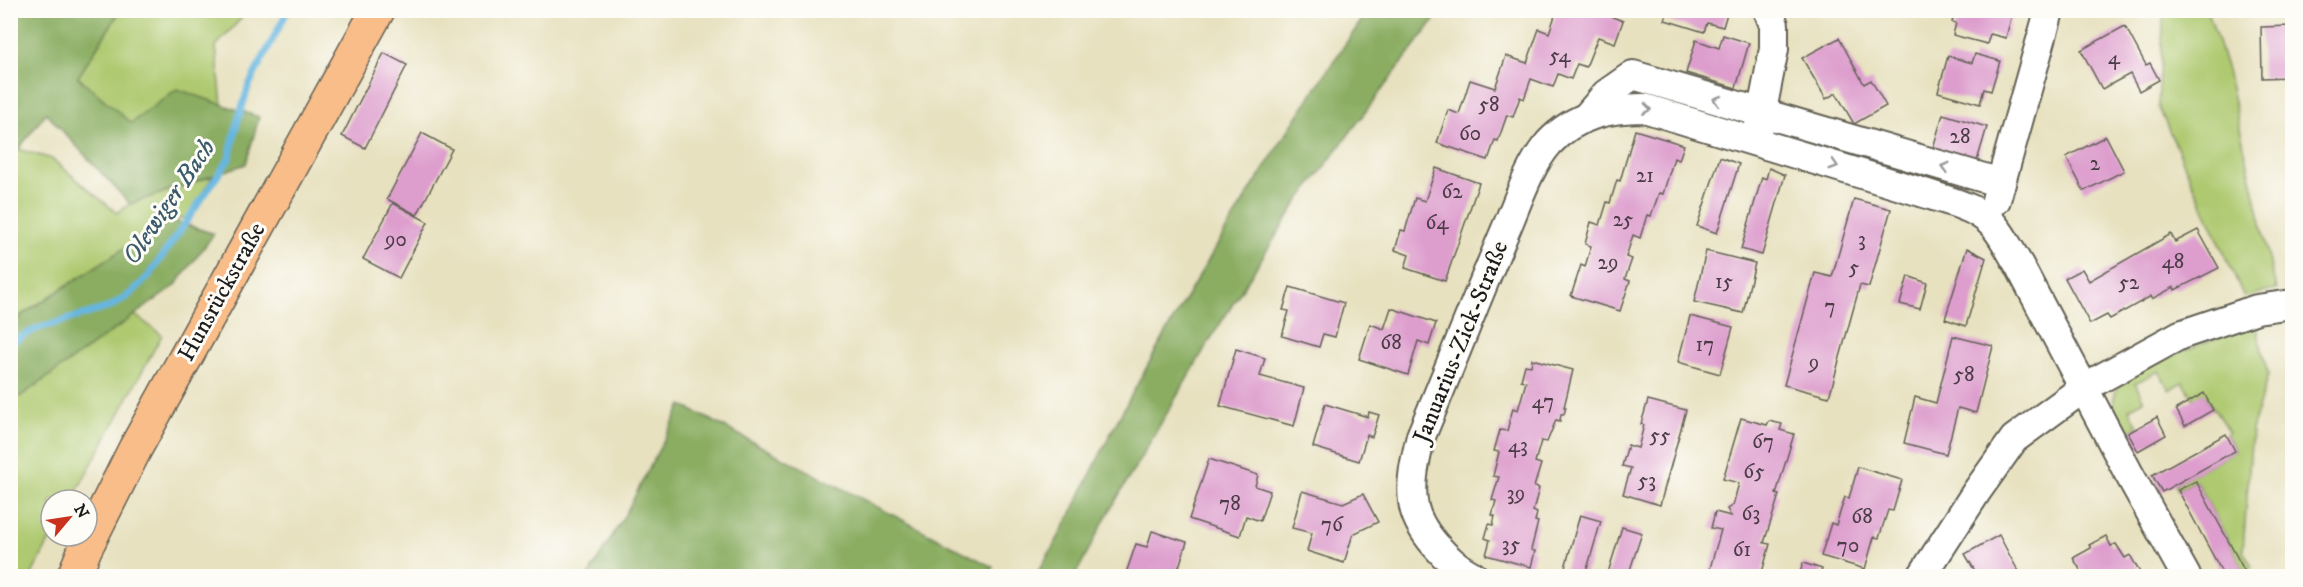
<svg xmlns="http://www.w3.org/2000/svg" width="2303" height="587" font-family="'IM FELL DW Pica',serif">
<rect width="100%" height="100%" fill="#fdfcf7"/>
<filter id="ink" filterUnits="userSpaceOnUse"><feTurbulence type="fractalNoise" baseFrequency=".0167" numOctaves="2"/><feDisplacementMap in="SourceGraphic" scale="12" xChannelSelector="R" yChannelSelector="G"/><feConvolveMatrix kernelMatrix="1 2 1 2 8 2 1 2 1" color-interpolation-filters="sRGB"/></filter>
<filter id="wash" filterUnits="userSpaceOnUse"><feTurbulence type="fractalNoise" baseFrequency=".008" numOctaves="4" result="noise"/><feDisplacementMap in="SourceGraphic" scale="24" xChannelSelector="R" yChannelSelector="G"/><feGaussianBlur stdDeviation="1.35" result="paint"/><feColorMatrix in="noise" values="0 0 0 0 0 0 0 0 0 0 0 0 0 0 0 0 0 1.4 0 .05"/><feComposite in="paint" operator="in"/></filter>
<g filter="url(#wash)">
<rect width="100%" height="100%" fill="#e7e1bf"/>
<!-- green -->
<g fill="#aec970" stroke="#657246" stroke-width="1.5">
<polygon points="120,11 248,11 216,46 222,105 177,89 131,124 78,77"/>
<polygon points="2164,11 2208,11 2227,70 2276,290 2244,297 2158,106"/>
<polygon points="18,149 52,159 117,213 130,204 213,176 187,218 169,219 11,322 10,159"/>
<polygon points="135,315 162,335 72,500 51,500 52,536 31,576 11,576 11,403"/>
<path d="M2256 325 2268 375 2252 430 2243 550 2252 567 2245 572 2196 481 2178 490 2175 484 2235 451 2226 434 2229 432 2204 394 2194 399 2183 382 2169 390 2159 371 2135 383 2144 401 2129 409 2139 427 2126 434C2118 420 2109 408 2116 391 2125 368 2230 333 2256 325Z"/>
</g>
<!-- forest -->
<g fill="#8aad62" stroke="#53643f" stroke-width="1.5">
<polygon points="11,10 120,11 78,77 131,123 177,89 259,117 246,164 130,204 46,113 11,159"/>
<path d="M1368 11H1441L1295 206 1208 343 1106 517 1075 576H1035C1069 525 1092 467 1122 412 1197 274 1279 139 1368 11Z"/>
<polygon points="169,219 214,234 175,286 11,403 11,322"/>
<polygon points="682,405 993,567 990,576 588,576 626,513"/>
</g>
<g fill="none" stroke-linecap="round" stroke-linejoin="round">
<!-- stream -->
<polyline stroke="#65b6e0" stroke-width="7" points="10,343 36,329 110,307 129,295 148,277 229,159 237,123 249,85 288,10"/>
</g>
<g id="blocks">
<!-- building -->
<g fill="#dd9dcd">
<polygon points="1557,10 1581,13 1582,10 1594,10 1623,21 1615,43 1598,37 1586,67 1577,64 1571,79 1558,74 1553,87 1531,79 1524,99 1520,97 1513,117 1507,115 1498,141 1495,140 1488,160 1437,143 1448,110 1459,114 1470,80 1495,88 1506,56 1527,63 1539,29 1549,33"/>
<polygon points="1668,10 1728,10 1723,27 1707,23 1704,32 1665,20"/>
<polygon points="1956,10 2013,10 2006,38 1990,34 1987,44 1953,35 1956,23 1952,22"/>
<polygon points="2125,26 2146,65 2150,63 2159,80 2139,91 2130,74 2102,89 2081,50"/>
<polygon points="2292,26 2292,77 2262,78 2261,27"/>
<polygon points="1723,35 1749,43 1736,88 1686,73 1696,40 1719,48"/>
<polygon points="1839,38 1864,84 1871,80 1886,106 1854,124 1836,93 1826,99 1802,58"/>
<polygon points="384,53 407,65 365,148 342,136"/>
<polygon points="1975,54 2000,61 1991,91 1984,89 1980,104 1938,92 1948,56 1972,63"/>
<polygon points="1943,114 1987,127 1977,161 1933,148"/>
<polygon points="1635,130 1684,145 1679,160 1674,158 1663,194 1659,193 1651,216 1647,215 1640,238 1633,235 1626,257 1632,259 1625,279 1630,281 1620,311 1571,296 1581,265 1585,267 1591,246 1585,244 1591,222 1600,225 1607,202 1610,203 1617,180 1620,181"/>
<polygon points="422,133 452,149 417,215 387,199"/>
<polygon points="2106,136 2124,171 2084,191 2066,157"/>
<polygon points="1720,157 1739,164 1717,233 1697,226"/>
<polygon points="1436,168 1479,183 1445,281 1405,268 1409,255 1395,250 1401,230 1405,231 1415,198 1425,201"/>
<polygon points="1769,168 1785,175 1762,255 1741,249 1762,177 1766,179"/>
<polygon points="1854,199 1891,209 1869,287 1860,285 1829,397 1784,385 1815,273 1832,277"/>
<polygon points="393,203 428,222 399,278 363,259"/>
<polygon points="2198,230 2219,268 2175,290 2174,287 2152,299 2151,296 2110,319 2107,315 2090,324 2065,278 2082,269 2089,281 2171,234 2175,242"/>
<polygon points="1967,248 1986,258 1966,326 1945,319"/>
<polygon points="1706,251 1755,263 1743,313 1694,302"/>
<polygon points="1908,276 1927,283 1920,309 1900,304"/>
<polygon points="1290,287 1344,303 1335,337 1323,334 1319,347 1282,336 1289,311 1283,310"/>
<polygon points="1391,308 1436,323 1429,345 1418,341 1408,375 1359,359 1370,324 1384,329"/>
<polygon points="1690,316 1733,327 1720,374 1678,362"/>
<polygon points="1953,336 1993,346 1976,413 1958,408 1946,454 1904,443 1915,397 1936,403"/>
<polygon points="1236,349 1265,358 1260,376 1304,388 1294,426 1220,406"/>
<polygon points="1532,359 1573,370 1564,407 1566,407 1564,414 1561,414 1560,421 1556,420 1547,442 1541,441 1535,462 1541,464 1534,487 1539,488 1533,511 1537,513 1535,521 1538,522 1531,550 1535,551 1531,567 1486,555 1490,540 1485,538 1489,524 1493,525 1495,516 1492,515 1496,501 1492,500 1499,477 1493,476 1499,452 1494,451 1500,430 1507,431 1513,408 1518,410 1526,382 1521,380 1525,365 1531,366"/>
<polygon points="2204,393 2213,410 2185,426 2176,409"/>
<polygon points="1648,400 1686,410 1660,505 1623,494 1631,468 1622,466 1628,445 1638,448 1644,425 1641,424"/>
<polygon points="1325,404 1368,417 1369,412 1379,415 1372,437 1367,435 1359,461 1313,447"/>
<polygon points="2157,417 2166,435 2138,451 2128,433"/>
<polygon points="1741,418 1767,425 1769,421 1782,424 1780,430 1794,434 1776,494 1779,495 1764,543 1770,544 1761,576 1710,576 1708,575 1721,530 1711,528 1715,512 1731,516 1727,509 1733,505 1739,483 1723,479"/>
<polygon points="2226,434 2235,451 2162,492 2152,475"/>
<polygon points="1209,459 1258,475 1255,486 1270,491 1260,521 1246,516 1240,536 1189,519"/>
<polygon points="1858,467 1902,480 1893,511 1888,510 1879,538 1874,537 1865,569 1821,556 1831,523 1836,525 1845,497 1849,498"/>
<polygon points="2196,481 2245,572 2236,576 2224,576 2178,490"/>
<polygon points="1302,491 1343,503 1363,494 1378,522 1353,534 1344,563 1307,551 1312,533 1292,528"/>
<polygon points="1580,515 1601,521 1585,576 1564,571"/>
<polygon points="1622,527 1642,533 1628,576 1607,576"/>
<polygon points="1152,531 1187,542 1176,576 1125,576 1136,544 1147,547"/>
<polygon points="1999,535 2011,558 2021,576 1978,576 1965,554"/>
<polygon points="2106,536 2111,546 2116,544 2125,558 2130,555 2142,576 2084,576 2073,558 2091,548 2089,545"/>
<polygon points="1803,563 1822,569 1820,576 1799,576"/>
</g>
</g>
</g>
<g filter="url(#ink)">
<use href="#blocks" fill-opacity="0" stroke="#636155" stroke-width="1.5"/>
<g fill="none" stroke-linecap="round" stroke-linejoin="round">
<defs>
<g id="minor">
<polyline points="1589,114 1606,94 1633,75 2001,183"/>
<polyline points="1758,131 1774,49 1774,25 1768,10"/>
<polyline points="1996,200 2048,15 2048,10"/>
<path d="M1473 576C1449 564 1416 530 1413 501 1410 480 1416 457 1421 436 1450 367 1477 297 1506 229 1518 201 1529 166 1549 143 1575 115 1608 108 1644 108L1921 192C1948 201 1982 207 1999 232 2006 242 2012 254 2019 265L2128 472 2186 576"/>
<polyline points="1922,576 1977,491 2014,439 2085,387 2180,335 2257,309 2292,304"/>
</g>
<polyline id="major" points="74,576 85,549 135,449 378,10"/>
</defs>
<!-- minor casing -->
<use href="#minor" stroke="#636155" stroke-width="32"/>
<!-- major casing -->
<use href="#major" stroke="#636155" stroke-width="36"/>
<!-- minor -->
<use href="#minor" stroke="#fff" stroke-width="28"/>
<!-- major -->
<use href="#major" stroke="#f8bd89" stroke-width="33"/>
</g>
<!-- one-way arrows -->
<defs><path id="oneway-chevron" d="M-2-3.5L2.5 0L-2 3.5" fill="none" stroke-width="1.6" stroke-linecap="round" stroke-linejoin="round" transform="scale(1.5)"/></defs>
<g stroke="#999">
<use href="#oneway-chevron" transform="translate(1717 100) rotate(-163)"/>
<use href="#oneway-chevron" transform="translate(1647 109) rotate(8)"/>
<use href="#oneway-chevron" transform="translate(1834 165) rotate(17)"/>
<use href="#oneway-chevron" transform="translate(1945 167) rotate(-164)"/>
</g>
</g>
<g text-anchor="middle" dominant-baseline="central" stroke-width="6" stroke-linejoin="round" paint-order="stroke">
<!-- number labels -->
<g font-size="21" fill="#4c3c48">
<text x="1560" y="56">54</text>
<text x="2114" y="58">4</text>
<text x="1489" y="105">58</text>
<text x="1470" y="134">60</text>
<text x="1960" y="137">28</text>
<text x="2095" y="164">2</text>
<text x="1645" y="176">21</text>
<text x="1452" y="192">62</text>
<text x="1623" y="220">25</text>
<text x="1437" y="223">64</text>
<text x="396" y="240">90</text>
<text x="1862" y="240">3</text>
<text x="2173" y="262">48</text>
<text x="1608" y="263">29</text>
<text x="1854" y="268">5</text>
<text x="1724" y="282">15</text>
<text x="2129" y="283">52</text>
<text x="1830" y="307">7</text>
<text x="1391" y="343">68</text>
<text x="1705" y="345">17</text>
<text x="1814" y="363">9</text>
<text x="1964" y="375">58</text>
<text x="1543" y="402">47</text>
<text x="1660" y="436">55</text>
<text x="1763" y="442">67</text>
<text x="1518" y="446">43</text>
<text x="1754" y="472">65</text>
<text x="1647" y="481">53</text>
<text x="1516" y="494">39</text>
<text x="1230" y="504">78</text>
<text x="1751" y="514">63</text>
<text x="1862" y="517">68</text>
<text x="1332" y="525">76</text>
<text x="1511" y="545">35</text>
<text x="1848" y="546">70</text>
<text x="1742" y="550">61</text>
</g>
<!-- street labels -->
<g font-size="24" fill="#1c1c1c" stroke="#fdfcf7">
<text transform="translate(222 292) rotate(-61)">Hunsrückstraße</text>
<text transform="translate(1461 342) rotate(-68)">Januarius-Zick-Straße</text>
</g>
<!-- water labels -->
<g font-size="26" font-style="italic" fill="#395a6a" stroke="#fdfcf7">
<text transform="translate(169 202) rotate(-56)">Olewiger Bach</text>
</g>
</g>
<!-- margin -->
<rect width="2303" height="587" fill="none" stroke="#fdfcf7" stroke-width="36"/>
<!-- north arrow -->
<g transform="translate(69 518) rotate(61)"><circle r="28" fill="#fdfcf7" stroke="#a3a29f" stroke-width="1.5"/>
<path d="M0-4.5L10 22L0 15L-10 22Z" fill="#c8321e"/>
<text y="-9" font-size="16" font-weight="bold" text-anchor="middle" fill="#1c1c1c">N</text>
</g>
</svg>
